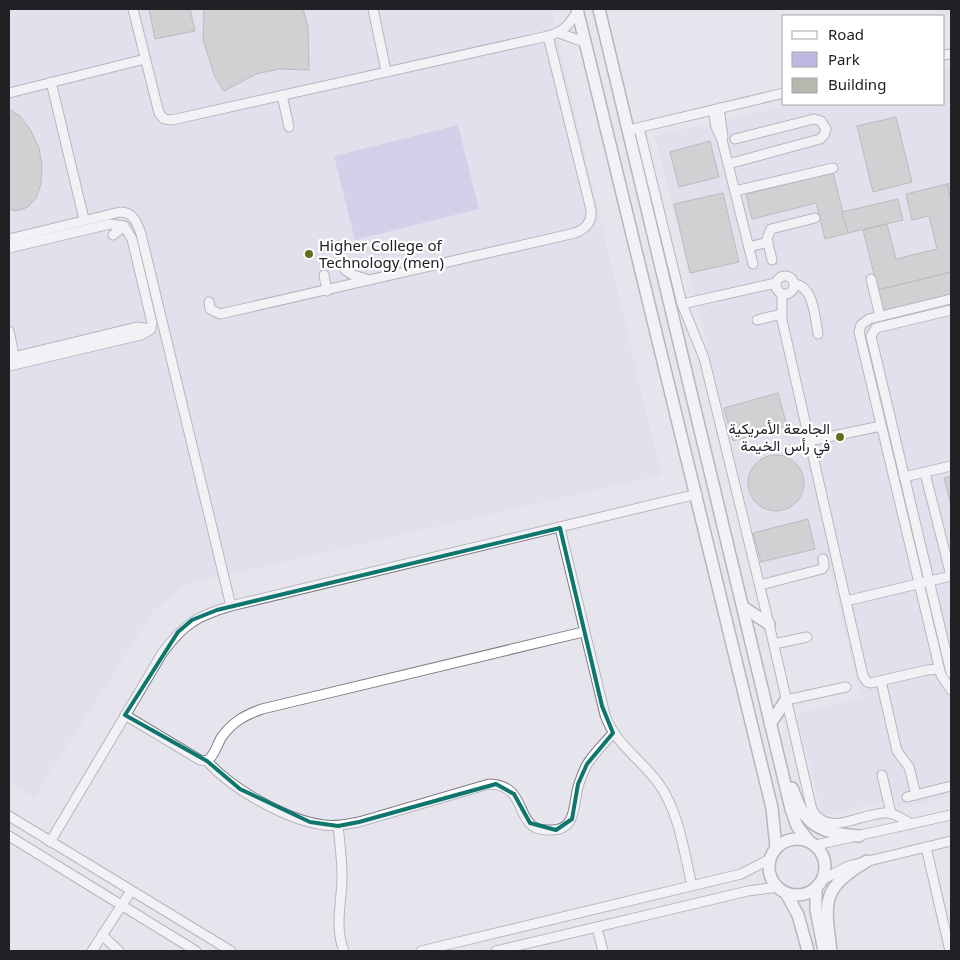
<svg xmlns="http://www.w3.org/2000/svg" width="960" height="960" font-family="'Noto Sans',Vazirmatn,sans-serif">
<rect width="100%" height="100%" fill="#e6e5ee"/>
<!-- built -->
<g fill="#dcdaeb">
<polygon points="9,9 551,9 661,475 183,585 153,612 34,798 9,782"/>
<polygon points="951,67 951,796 899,809 896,798 822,816 797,714 861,698 830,573 767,588 655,136 793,104 944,104 944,68"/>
</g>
<!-- green -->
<polygon fill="#bdb8e2" points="458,125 479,209 355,240 334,156"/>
<!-- building -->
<g fill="#b5b8af" stroke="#84877e">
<polygon points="149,9 190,9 195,31 155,39"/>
<polygon points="204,9 303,9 308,27 309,70 279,69 256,74 224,91 215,77 203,40"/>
<polygon points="9,109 20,116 30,129 39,148 42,165 41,184 36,198 28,207 17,211 9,209"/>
<polygon points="896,117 912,182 873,192 857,126"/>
<polygon points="710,141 719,177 679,187 670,152"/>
<polygon points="833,173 848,233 825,239 816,203 752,219 746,194"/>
<polygon points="951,183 951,201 947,184"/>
<polygon points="947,184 951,201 951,272 878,290 863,230 887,224 896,259 937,249 929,216 912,220 906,194"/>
<polygon points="723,193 739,262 690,273 674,204"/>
<polygon points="898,199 903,220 848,233 842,212"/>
<polygon points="951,272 951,297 883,313 878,290"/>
<polygon points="778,393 787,426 733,441 724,408"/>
<circle cx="776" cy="483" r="28"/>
<polygon points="951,476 951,505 944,478"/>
<polygon points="808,519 815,549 761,562 753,533"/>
</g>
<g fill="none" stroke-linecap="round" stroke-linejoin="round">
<defs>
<g id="minor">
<path d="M133 9 159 113 164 119 172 120 548 36C563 32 570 24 577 12"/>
<polyline points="373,9 386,71"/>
<polyline points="559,33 584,42"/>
<polyline points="944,55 951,54"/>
<polyline points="51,82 84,219"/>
<polyline points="9,93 145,59"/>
<polyline points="282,95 289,127"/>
<polyline points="719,108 723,137"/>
<polyline points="713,110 716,127 722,140 753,264"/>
<path d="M639 128 682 304 704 358 769 624 812 810C830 839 861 812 887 813 896 813 904 820 911 824"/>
<polyline points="633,129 784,93"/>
<polyline points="728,164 820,139 824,135 826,129 821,121 814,119 735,139"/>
<polyline points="735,191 833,168"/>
<polyline points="113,235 124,226"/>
<path d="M9 239 120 212C133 212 137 222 141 234L231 606"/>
<polyline points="749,247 768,242"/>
<polyline points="9,248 110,224 124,226 132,239 152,323 150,330 141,335 9,366"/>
<polyline points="772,260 767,239 771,229 815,218"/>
<polyline points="345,270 353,275 369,280"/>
<polyline points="324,275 327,291"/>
<circle cx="785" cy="285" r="9"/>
<polyline points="871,279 880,316"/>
<path d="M794 284C814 286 815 318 818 334"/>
<polyline points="782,294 782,320 863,676 867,682 871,683 927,670 939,669"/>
<polyline points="951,299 869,319 861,325 859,332 941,675 951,690"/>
<path d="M209 302 210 309 220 314 575 233C586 229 592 222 591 210L548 36"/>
<polyline points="682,304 776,283"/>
<polyline points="951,310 876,328 871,336 951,673"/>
<polyline points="757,320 781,314"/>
<polyline points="9,331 15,360"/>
<polyline points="9,358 137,327 151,329"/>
<polyline points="809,441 881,426"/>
<polyline points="925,473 951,576"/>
<polyline points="904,477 951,466"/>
<path d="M560 528 605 715C615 744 641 759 659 784 679 812 684 852 692 886"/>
<polyline points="760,585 822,569 824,566 823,559"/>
<polyline points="846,601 951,576"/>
<polyline points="774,644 807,637"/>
<polyline points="881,681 897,751 909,767 916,795"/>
<polyline points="786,700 846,687"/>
<path d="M125 715 200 760 207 761C232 789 286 820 324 825 336 827 347 824 359 822L489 784C525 785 516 818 536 828 541 830 546 830 551 830 577 830 573 805 578 787 580 780 583 773 586 766 593 754 604 744 613 733"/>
<path d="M207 761C215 755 216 747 221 738 232 722 245 715 262 709L583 632"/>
<polyline points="882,775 891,813"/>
<polyline points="907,797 951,786"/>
<polyline points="9,816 231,951"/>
<path d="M338 826C340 843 342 860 342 877 342 902 334 927 344 951"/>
<polyline points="9,836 196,951"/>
<path d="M50 842 163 652C184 624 197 616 231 606L697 494"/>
<polyline points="816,845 951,815"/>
<polyline points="926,847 950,951"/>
<polyline points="822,880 848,866 951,841"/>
<polyline points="597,928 603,951"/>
<polyline points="102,935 119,951"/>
<polyline points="92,951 131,891"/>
<polyline points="421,951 741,874 770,859"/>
<polyline points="496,951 748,891 778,887"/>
</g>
<g id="major">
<polyline points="577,9 772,808 776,848"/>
<polyline points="599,9 791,809 797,826 808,840"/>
<polyline points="743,607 769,624"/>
<polyline points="770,724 786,700"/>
<path d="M792 788C795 795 797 802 801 809 813 832 836 834 859 836"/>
<circle cx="797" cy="867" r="28"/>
<polyline points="816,888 816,910 824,951"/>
<polyline points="786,893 798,915 808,951"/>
<path d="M831 951C825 902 820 889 867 861"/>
</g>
</defs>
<!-- minor casing -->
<use href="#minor" stroke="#7e7d85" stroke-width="11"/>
<!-- major casing -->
<use href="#major" stroke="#7e7d85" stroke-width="14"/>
<!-- minor -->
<use href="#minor" stroke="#fff" stroke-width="9"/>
<!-- major -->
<use href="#major" stroke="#fff" stroke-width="11"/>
</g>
<!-- marked area -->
<path d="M0 0H960V960H0ZM560 528 602 706 613 733 587 764 578 784 572 819 556 830 530 823 514 794 496 784 359 822 338 826 310 822 240 789 207 761 125 715 178 632 192 620 217 610Z" fill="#e6e5ee" fill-opacity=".55" fill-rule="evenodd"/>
<path fill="none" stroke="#0f766e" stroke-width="4" stroke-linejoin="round" d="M560 528 602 706 613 733 587 764 578 784 572 819 556 830 530 823 514 794 496 784 359 822 338 826 310 822 240 789 207 761 125 715 178 632 192 620 217 610Z"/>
<!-- markers -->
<g fill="#5f6f1b" stroke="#fff" stroke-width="2">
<circle cx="309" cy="254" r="5"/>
<circle cx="840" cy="437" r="5"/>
</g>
<g text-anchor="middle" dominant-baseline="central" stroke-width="4.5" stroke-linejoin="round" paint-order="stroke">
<!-- poi labels -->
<g font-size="15" fill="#212024" stroke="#fff" text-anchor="start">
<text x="319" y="245">Higher College of<tspan x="319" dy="17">Technology (men)</tspan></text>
<text x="830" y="428" text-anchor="end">الجامعة الأمريكية<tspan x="830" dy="17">في رأس الخيمة</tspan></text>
</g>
</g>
<!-- border -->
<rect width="960" height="960" fill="none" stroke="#212024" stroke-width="20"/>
<!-- legend -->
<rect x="782" y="15" width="162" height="90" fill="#ffffff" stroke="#a6a6a7"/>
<rect x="792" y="31" width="25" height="8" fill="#ffffff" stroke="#a6a6a7"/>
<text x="828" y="40" font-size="15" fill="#212024">Road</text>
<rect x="792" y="52" width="25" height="15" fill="#bdb8e2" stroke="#a6a6a7"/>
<text x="828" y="65" font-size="15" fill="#212024">Park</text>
<rect x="792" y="78" width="25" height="15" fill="#b5b8af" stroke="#a6a6a7"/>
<text x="828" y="90" font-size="15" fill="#212024">Building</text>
</svg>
